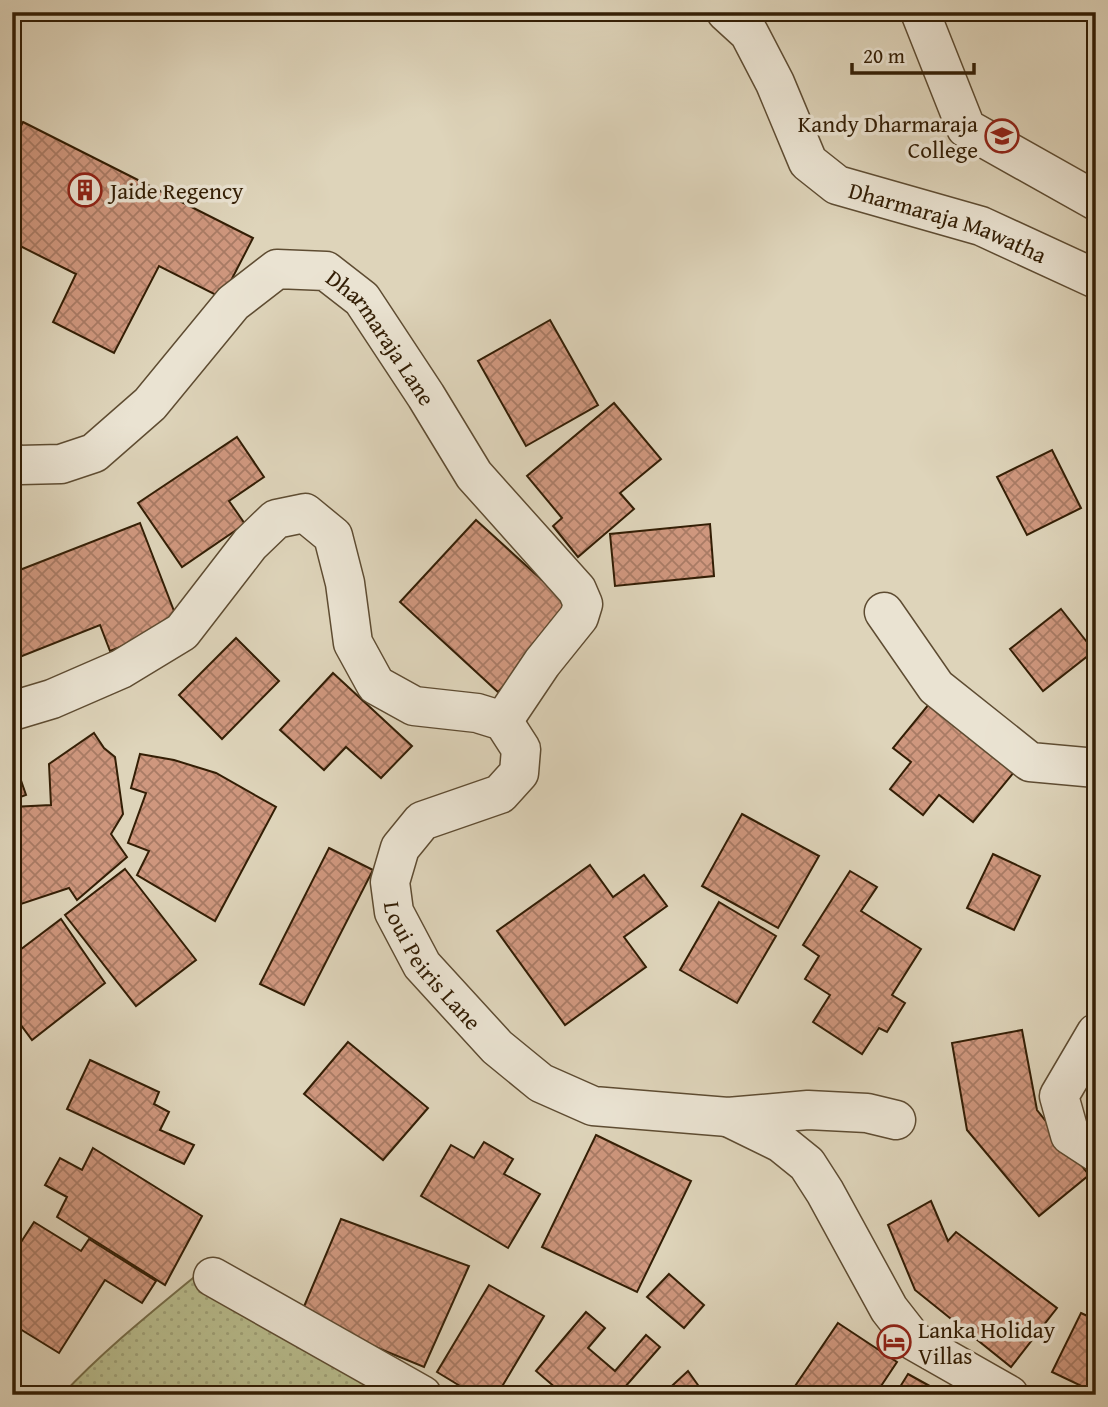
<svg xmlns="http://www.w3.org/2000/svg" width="1108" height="1407" font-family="'Gentium Book Plus',serif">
<defs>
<pattern id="park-dots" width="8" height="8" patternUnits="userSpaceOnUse" patternTransform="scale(1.75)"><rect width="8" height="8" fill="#b7bb8c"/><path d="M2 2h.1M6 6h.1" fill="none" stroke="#9ea077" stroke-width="1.8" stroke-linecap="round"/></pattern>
<pattern id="building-cross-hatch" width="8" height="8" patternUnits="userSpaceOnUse" patternTransform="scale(1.75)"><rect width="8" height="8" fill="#cf977e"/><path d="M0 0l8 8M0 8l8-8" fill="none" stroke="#a97b65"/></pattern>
</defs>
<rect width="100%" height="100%" fill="#ded4ba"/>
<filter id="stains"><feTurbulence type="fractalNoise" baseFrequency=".00286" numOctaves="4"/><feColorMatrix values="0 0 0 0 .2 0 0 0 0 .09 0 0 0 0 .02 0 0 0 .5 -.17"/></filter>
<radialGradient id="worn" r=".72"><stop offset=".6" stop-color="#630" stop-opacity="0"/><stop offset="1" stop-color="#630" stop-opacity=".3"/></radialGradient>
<!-- park -->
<path fill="url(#park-dots)" stroke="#756c48" stroke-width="2" d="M193 1278 261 1315 383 1395H62C102 1352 148 1315 193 1278Z"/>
<!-- building -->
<g fill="url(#building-cross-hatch)" stroke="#331e05" stroke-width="2">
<polygon points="23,122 253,238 222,298 159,266 114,353 53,322 76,274 12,242 12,143"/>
<polygon points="550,320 598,405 526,446 478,361"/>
<polygon points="614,403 661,459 620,493 634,509 578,557 553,526 562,518 527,476"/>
<polygon points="237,437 264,477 229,501 245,524 182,567 138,503"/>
<polygon points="1052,450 1081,508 1027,535 997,477"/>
<polygon points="476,520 575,610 498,692 400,602"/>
<polygon points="140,523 179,624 110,651 100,625 12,660 12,573"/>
<polygon points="710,524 714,576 615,586 610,534"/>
<polygon points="1061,609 1094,651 1043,691 1010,649"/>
<polygon points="236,638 279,681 222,739 179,695"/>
<polygon points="333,673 412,746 381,778 346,747 324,770 280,730"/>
<polygon points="934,698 1019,766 973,822 939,795 923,815 890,789 911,762 893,748"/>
<polygon points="94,733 104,748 115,757 123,814 111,834 127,857 77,900 69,888 18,905 12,807 51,805 49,764"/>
<polygon points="140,754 174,760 216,773 276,807 215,921 137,875 149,851 128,843 146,793 131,788"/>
<polygon points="16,766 26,795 12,800 12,768"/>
<polygon points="742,814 819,856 778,928 702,886"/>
<polygon points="329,848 373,870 304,1005 260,984"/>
<polygon points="993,854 1040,876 1014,930 967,908"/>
<polygon points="590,865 613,897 644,875 667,906 624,937 646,967 565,1025 497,931"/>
<polygon points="125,869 196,960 136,1006 65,915"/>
<polygon points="850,871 877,887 861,911 921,949 892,995 905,1003 887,1032 879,1028 862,1054 813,1022 830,995 805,979 819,956 803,945"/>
<polygon points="719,902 776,936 737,1003 680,970"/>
<polygon points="61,919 105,983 32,1040 12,1013 12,956"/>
<polygon points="1022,1030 1037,1110 1089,1175 1039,1216 967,1130 952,1043"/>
<polygon points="348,1042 428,1108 383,1160 304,1094"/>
<polygon points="90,1060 159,1092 154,1104 169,1112 160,1130 194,1145 184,1164 67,1109"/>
<polygon points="596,1135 691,1181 637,1292 542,1247"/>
<polygon points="484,1142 513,1159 504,1174 540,1194 508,1248 421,1196 451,1145 474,1158"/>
<polygon points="93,1148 202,1216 165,1285 57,1217 67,1197 45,1185 60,1158 82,1170"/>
<polygon points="931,1201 948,1241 956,1232 1057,1308 1011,1367 915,1290 888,1225"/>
<polygon points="341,1219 469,1266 424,1367 300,1316"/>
<polygon points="34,1222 81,1251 89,1239 156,1281 142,1303 105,1280 59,1353 12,1324 12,1256"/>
<polygon points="669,1274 704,1305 684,1328 647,1297"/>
<polygon points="489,1285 544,1316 497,1395 475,1395 437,1372"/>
<polygon points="586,1312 605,1328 588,1348 615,1371 646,1335 660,1347 618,1395 564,1395 536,1371"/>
<polygon points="1081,1313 1096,1320 1096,1393 1052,1372"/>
<polygon points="838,1323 897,1362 875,1395 795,1395 791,1392"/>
<polygon points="688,1371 705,1395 662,1395"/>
<polygon points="908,1374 946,1395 895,1395"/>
</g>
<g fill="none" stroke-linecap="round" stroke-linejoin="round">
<defs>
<g id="minor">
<path id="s1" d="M726 12 749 33 775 83 808 162 837 185 981 226 1096 279"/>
<polyline points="920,12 966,128 1096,201"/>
<path id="s2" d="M12 463 20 465 61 464 94 453 150 404 233 303 277 269 326 271 362 299 426 396 474 475 577 590 583 604 579 617 542 663 503 721"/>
<polyline points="884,612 936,687 1030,762 1096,768"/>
<path id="s3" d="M12 711 52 699 121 669 182 632 250 544 276 519 305 513 333 536 345 583 353 643 376 685 414 706 477 713 503 721 521 749 519 773 500 794 422 821 400 848 390 882 394 912 422 965 497 1047 541 1083 593 1106 728 1117 808 1110 867 1113 896 1120"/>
<polyline points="1096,1033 1059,1096 1070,1135 1096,1152"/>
<polyline points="730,1118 781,1143 807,1164 825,1192 889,1309 914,1341 1009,1395"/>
<polyline points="213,1277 422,1395"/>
</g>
</defs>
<!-- minor casing -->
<use href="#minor" stroke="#5e4c32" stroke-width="41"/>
<!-- minor -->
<use href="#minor" stroke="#eae3d2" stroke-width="38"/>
</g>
<!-- icons -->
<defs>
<symbol id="school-ring" viewBox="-11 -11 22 22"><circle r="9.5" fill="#eae3d2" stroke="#8f2418" stroke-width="1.5"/><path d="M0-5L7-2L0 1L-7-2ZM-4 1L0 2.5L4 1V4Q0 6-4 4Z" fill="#8f2418"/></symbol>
<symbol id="building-ring" viewBox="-11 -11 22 22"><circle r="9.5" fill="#eae3d2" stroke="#8f2418" stroke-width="1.5"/><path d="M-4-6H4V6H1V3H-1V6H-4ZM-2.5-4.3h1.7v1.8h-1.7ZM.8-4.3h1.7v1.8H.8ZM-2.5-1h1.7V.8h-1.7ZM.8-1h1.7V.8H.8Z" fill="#8f2418"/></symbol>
<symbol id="hotel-ring" viewBox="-11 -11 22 22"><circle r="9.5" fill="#eae3d2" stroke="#8f2418" stroke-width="1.5"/><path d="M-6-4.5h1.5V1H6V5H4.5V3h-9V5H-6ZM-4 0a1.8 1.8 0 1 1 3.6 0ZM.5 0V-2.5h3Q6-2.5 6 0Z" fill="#8f2418"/></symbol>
</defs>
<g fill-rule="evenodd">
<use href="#school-ring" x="983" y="117" width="38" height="38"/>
<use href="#building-ring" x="66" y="171" width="38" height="38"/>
<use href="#hotel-ring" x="875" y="1323" width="38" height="38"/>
</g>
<g text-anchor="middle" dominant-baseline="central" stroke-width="7" stroke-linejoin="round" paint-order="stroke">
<!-- poi labels -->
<g font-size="23" fill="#331e05" stroke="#eae3d2" text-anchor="start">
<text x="978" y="123" text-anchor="end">Kandy Dharmaraja<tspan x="978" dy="26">College</tspan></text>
<text x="110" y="190">Jaide Regency</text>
<text x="918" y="1329">Lanka Holiday<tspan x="918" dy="26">Villas</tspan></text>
</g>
<!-- street labels -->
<g font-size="23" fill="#331e05" stroke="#eae3d2">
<text stroke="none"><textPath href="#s1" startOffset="327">Dharmaraja Mawatha</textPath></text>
<text stroke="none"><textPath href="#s2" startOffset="481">Dharmaraja Lane</textPath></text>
<text stroke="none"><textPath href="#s3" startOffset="1027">Loui Peiris Lane</textPath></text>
</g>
</g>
<!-- margin -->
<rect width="1108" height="1407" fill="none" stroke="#ded4ba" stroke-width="42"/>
<rect x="14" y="14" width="1080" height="1379" fill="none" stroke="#331e05" stroke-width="3.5"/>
<rect x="21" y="21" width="1066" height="1365" fill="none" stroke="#331e05" stroke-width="2"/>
<!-- scale -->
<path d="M852 63v10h122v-10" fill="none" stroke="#331e05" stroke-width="3.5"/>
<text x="863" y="63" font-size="21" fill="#331e05" stroke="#eae3d2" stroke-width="5" paint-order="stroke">20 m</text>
<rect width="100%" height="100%" filter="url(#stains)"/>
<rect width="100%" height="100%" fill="url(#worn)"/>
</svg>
